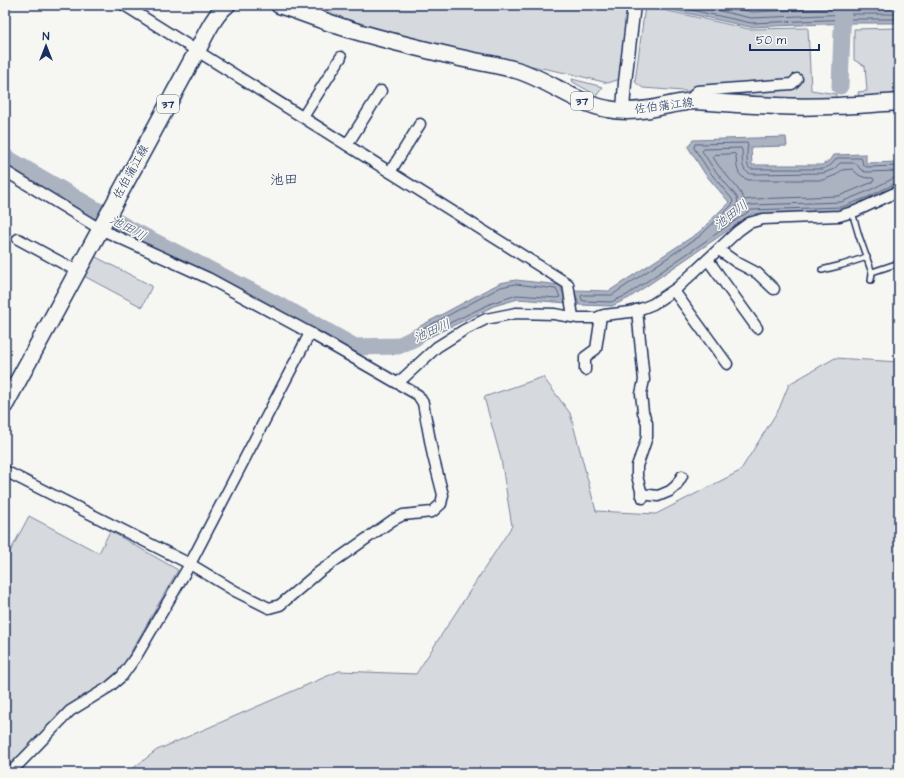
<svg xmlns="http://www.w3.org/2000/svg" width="904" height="778" font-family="'Architects Daughter','Klee One',sans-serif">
<rect width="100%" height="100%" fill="#f6f6f2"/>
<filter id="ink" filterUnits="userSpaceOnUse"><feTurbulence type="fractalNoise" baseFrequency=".025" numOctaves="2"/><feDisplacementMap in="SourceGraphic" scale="8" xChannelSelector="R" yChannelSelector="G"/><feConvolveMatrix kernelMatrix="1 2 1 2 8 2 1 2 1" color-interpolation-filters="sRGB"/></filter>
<g filter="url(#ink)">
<!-- green -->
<g fill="#d6d9dd" stroke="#78849e">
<polygon points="301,5 628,5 620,79 608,83 571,74 473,54 368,26"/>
<polygon points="645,6 749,29 808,28 811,90 836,94 836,98 822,99 764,97 643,88 635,82"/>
<polygon points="899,28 899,95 859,98 858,92 867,91 865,66 854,60 854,29"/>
<polygon points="572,79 603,87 597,95 594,94 573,82"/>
<polygon points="94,256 152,286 142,307 82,275"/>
<polygon points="835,358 899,362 899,773 127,773 157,750 339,671 416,674 512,526 501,459 484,397 543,377 570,413 596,511 656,514 740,471 779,409 789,384"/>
<polygon points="29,516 99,553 110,531 178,570 120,671 109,682 11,768 5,768 5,561"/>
</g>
<!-- water -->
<g fill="#abb2c0" stroke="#717e99">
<polygon points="649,5 899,5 899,23 850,23 750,27"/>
<polygon points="786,137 787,146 751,147 752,165 822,165 829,161 833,155 866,154 866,163 899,162 899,186 869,200 843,211 752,214 629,298 612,306 579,305 574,290 609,291 698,233 729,202 705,174 688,147 693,140"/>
<polygon points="516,280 560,285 567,303 518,299 494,306 392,355 400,337 500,283"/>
</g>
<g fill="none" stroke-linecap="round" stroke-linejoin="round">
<!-- shore -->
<g stroke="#556385" stroke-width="1">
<polyline points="669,5 751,23 850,19 899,19"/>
<polyline points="693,5 751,18 850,14 899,14"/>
<polyline points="720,5 752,12 850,8 899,8"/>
<path d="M735 154 736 156C737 167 736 176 749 180H823L836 175 842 170 852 169C860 176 861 178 873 178L874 180 873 182 839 196 752 199 745 200C743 198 742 195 740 192 732 180 720 170 713 157L714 155Z"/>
<path d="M899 166 867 167 863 165 862 160 861 158H837L831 165 823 169H752C751 169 750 169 749 168 746 165 747 148 748 144L747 143 695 144 694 147V148L709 171 732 199 733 202 732 205 700 236 612 295H582L581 296 582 300 584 301 611 302 627 295 751 210 842 207 868 197 896 183H899"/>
<path d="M899 171 865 172 860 169 856 163H840L834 169 824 173 751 174C740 171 743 159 742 150L741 148 704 149 702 151 713 168 737 197C739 205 735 208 731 213L733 215 747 206 752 205 841 202 866 192 894 178H899"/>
<polygon points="516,284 556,289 560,297 557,298 517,295 492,303 405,344 403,343 404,339 501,287"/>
</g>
<!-- river -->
<g stroke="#abb2c0" stroke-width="17">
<polyline points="840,86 843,5"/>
<polyline points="5,157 128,228 292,312 355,347 398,346 417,337"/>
</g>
<defs>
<g id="service">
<polyline points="852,212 859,236 872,273 871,280"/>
<polyline points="822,270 842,265 867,257"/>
<polyline points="872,272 899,263"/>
</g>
<g id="minor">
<polyline points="124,5 568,284 573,317"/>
<polyline points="689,101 697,91 792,84 797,79"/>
<polyline points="303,117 341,57"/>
<polyline points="347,145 381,91"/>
<polyline points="5,171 100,229 208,278 310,333 418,395 423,403 433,456 443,495 441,504 432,512 403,515 393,520 319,572 280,605 269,608 235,591 190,564 5,471"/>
<polyline points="390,172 420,124"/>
<polyline points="18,239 77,271"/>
<polyline points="719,250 736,262 757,273 774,289"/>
<polyline points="708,260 757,328"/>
<polyline points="674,291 727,364"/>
<polyline points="637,310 644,380 641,394 643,412 647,423 647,437 642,452 637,466 637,476 643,498"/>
<polyline points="585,370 585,357 596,349 601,316"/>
<polyline points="398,383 437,347 464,330 486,319 516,313 554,314 578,318 596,318 604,315 630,312 643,308 653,304 677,288 738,231 749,223 763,219 839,216 856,211 899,191"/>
<polyline points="641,494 658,496 670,491 676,486 682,476"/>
<polyline points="5,771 12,771 70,711 109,687 122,676 137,655 190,564 310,333"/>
</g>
<polyline id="tertiary" points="623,110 625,82 634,5"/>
<g id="primary">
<path d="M279 5C300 12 321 20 342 27 379 39 418 48 456 57 476 62 496 64 516 70 548 79 574 103 608 109 621 112 637 111 650 109 665 106 679 102 695 101 722 103 750 105 777 106 818 108 859 105 899 102"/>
<path d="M5 405 197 51C205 36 214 15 227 5"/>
</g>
</defs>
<!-- service casing -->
<use href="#service" stroke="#1b2f5e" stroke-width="8"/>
<!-- minor casing -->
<use href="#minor" stroke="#1b2f5e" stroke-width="13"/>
<!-- tertiary casing -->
<use href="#tertiary" stroke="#1b2f5e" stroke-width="15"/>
<!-- primary casing -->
<use href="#primary" stroke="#1b2f5e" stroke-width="19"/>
<!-- service -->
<use href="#service" stroke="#f6f6f2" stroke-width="5"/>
<!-- minor -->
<use href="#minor" stroke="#f6f6f2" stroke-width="10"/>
<!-- tertiary -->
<use href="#tertiary" stroke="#f6f6f2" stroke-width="12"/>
<!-- primary -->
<use href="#primary" stroke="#f6f6f2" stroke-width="16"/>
</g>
</g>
<g text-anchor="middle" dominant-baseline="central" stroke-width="3" stroke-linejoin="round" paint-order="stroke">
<!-- shield labels -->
<g fill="#f6f6f2" stroke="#5d6b8a" stroke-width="1">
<rect x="571" y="92" width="22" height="18" rx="3"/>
<rect x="157" y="95" width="22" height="18" rx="3"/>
</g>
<g font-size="11" font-weight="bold" fill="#1b2f5e">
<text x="582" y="101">37</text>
<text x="168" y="104">37</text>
</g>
<!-- street labels -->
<g font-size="12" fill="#1b2f5e" stroke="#f6f6f2">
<text transform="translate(664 106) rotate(-7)">佐伯蒲江線</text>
<text transform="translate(131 172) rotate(-61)">佐伯蒲江線</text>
</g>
<!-- water labels -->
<g font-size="13" font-style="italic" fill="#46567b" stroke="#f6f6f2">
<text transform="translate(731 215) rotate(-37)">池田川</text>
<text transform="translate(128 228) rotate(29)">池田川</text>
<text transform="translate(432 331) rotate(-24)">池田川</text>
</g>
<!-- quarter labels -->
<g font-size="14" fill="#1b2f5e" stroke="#f6f6f2">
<text x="284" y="180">池田</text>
</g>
</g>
<!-- margin -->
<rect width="904" height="778" fill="none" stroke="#f6f6f2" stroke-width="20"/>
<rect x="10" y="10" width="884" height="758" fill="none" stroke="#1b2f5e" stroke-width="1.5" filter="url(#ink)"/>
<!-- north arrow -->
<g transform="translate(46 46)" stroke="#f6f6f2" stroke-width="3" paint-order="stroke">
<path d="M0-3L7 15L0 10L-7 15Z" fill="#1b2f5e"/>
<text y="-6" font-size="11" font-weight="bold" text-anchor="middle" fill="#1b2f5e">N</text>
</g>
<!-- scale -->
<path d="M750 44v6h69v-6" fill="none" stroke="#1b2f5e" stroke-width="2"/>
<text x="756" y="44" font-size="12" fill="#1b2f5e" stroke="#f6f6f2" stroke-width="3" paint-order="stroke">50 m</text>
</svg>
